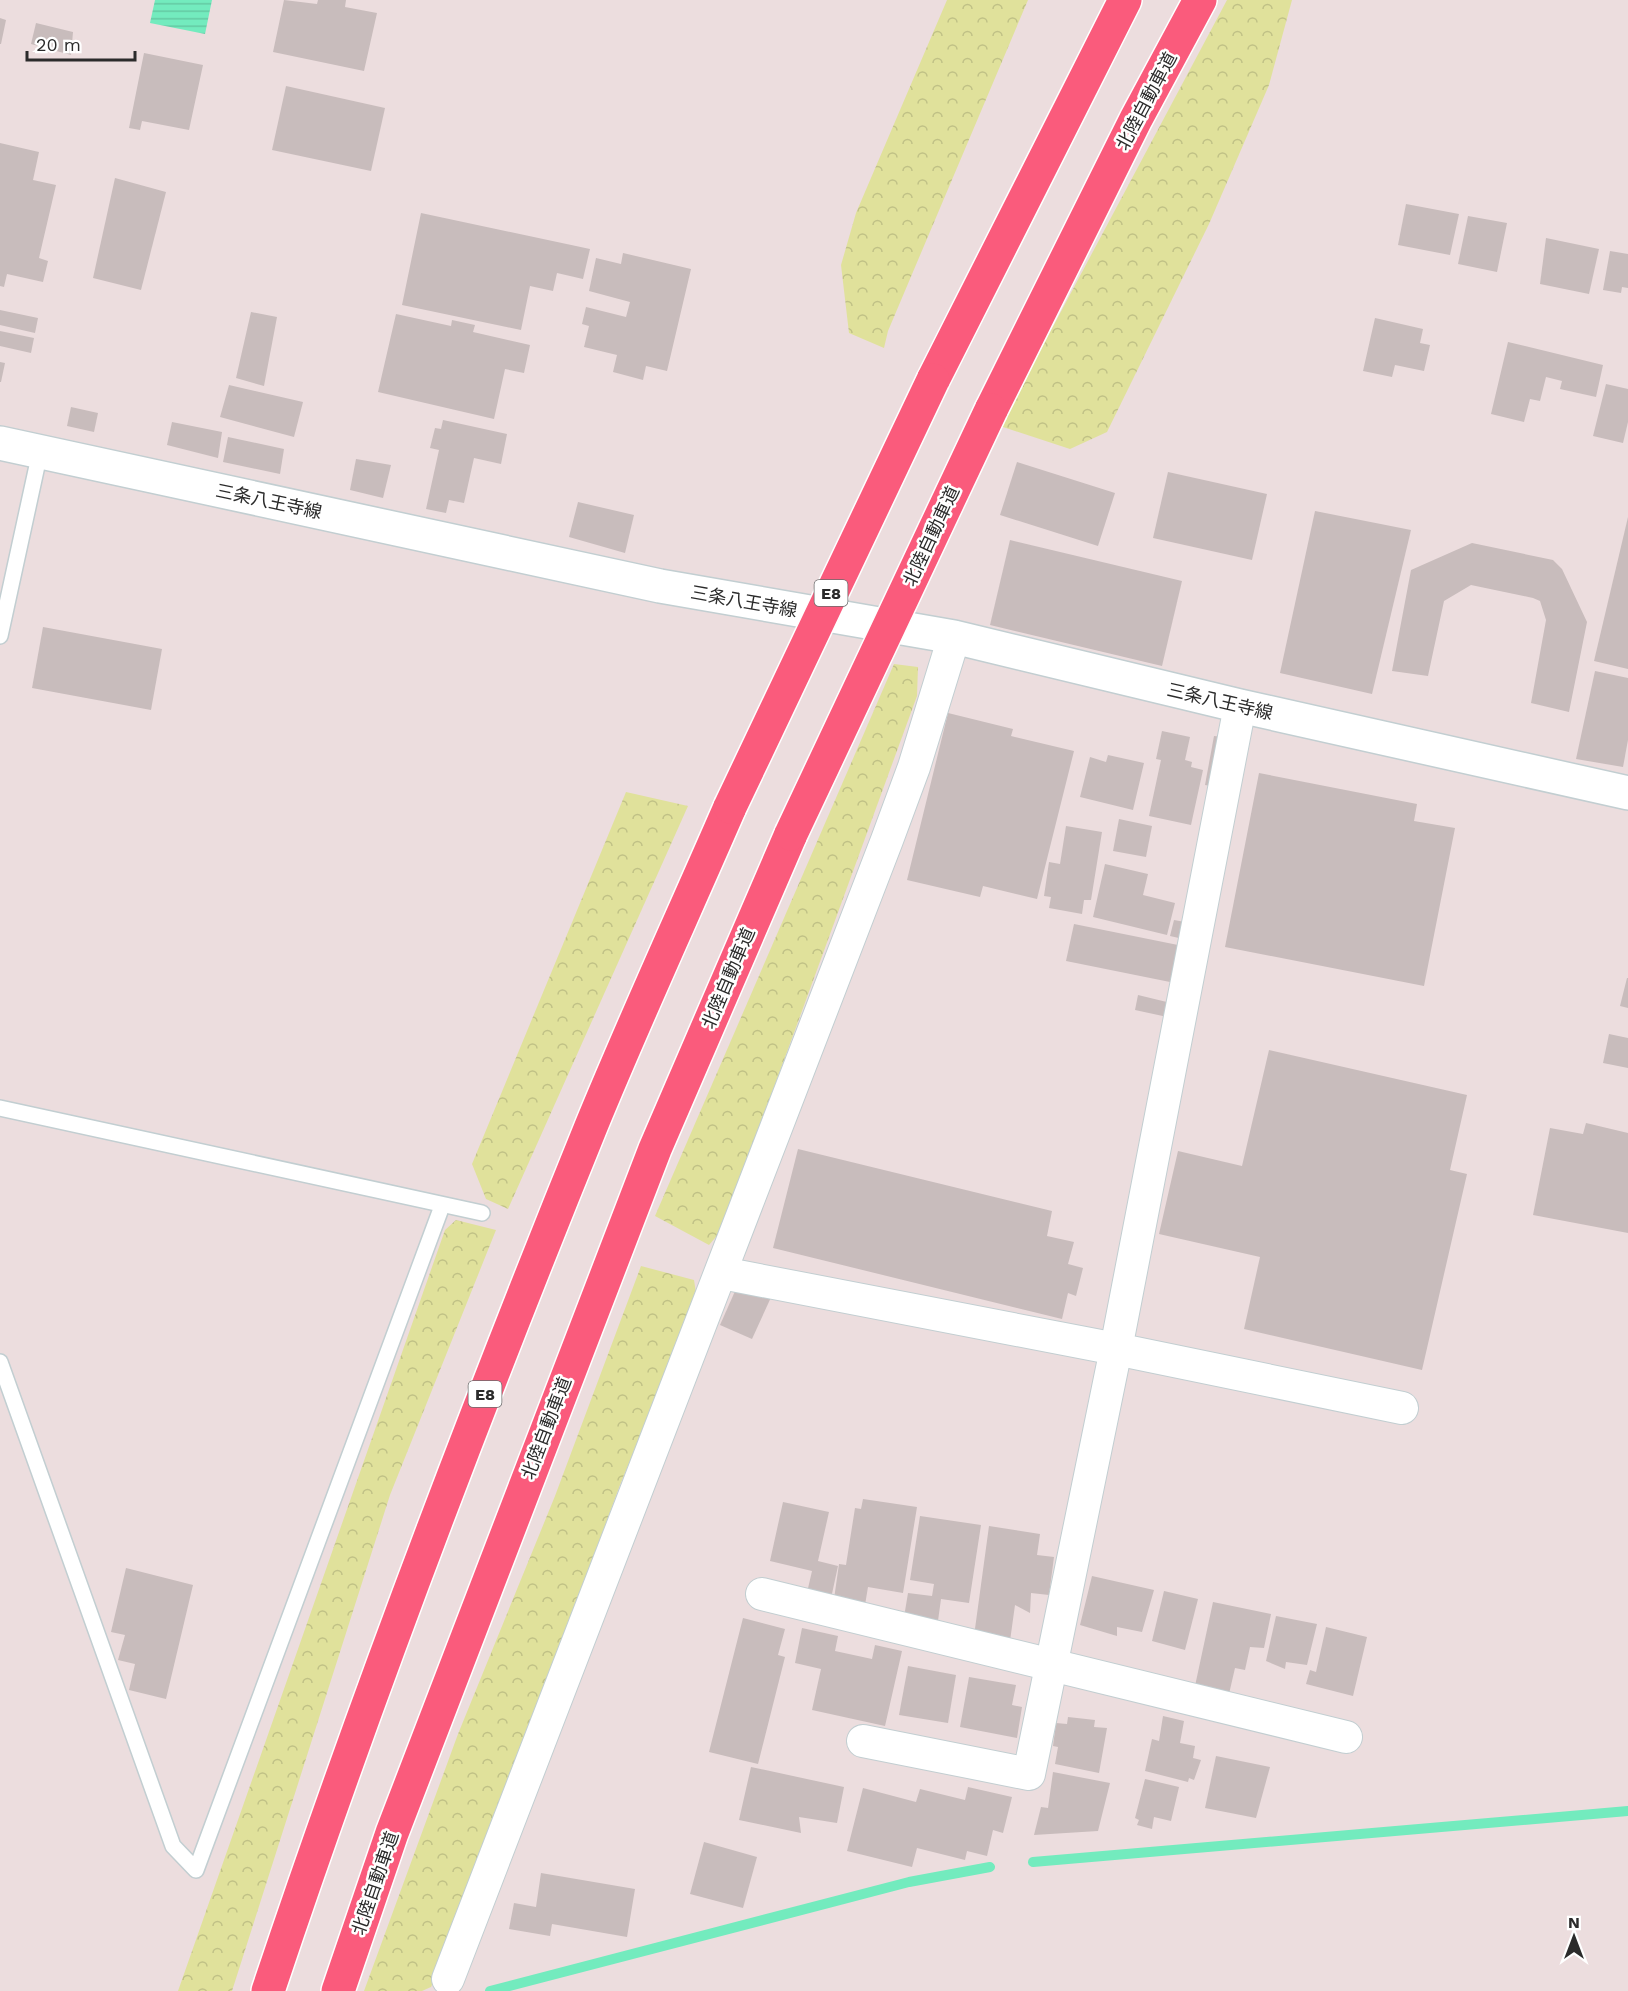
<svg xmlns="http://www.w3.org/2000/svg" width="1628" height="1991" font-family="'Work Sans','Noto Sans JP',sans-serif">
<defs>
<pattern id="forest-crowns" width="20" height="18" patternUnits="userSpaceOnUse" patternTransform="scale(1.5)"><rect width="20" height="18" fill="#e0e19b"/><path d="M2 6a3 3 0 1 1 6 0M12 15a3 3 0 1 1 6 0" fill="none" stroke="#c0c186"/></pattern>
<pattern id="water-rules" width="6" height="5" patternUnits="userSpaceOnUse" patternTransform="scale(1.5)"><rect width="6" height="5" fill="#73ebbe"/><path d="M0 2.5h6" fill="none" stroke="#64caa3"/></pattern>
</defs>
<rect width="100%" height="100%" fill="#ecddde"/>
<!-- forest -->
<g fill="url(#forest-crowns)">
<polygon points="947,0 1028,0 888,331 884,348 849,333 841,265 856,213"/>
<polygon points="1227,0 1292,0 1269,85 1209,224 1107,432 1070,449 1000,426"/>
<polygon points="894,664 918,667 917,696 722,1230 709,1245 655,1216"/>
<polygon points="626,792 688,806 508,1209 486,1199 472,1164"/>
<polygon points="456,1220 496,1230 390,1495 232,1991 178,1991 445,1230"/>
<polygon points="641,1266 694,1280 697,1299 620,1485 452,1942 431,1987 422,1991 364,1991 458,1734 555,1496"/>
</g>
<!-- water -->
<polygon fill="url(#water-rules)" points="155,0 212,0 205,34 150,23"/>
<g fill="none" stroke-linecap="round" stroke-linejoin="round">
<!-- stream -->
<g stroke="#73ebbe" stroke-width="10">
<polyline points="1033,1862 1628,1811"/>
<polyline points="490,1991 909,1882 990,1867"/>
</g>
</g>
<!-- building -->
<g fill="#c8bcbc">
<polygon points="284,0 317,4 318,0 346,0 345,7 377,13 364,71 273,52"/>
<polygon points="0,18 6,20 1,44 0,44"/>
<polygon points="36,23 73,32 71,55 31,44"/>
<polygon points="144,53 203,65 189,130 142,121 140,130 129,128"/>
<polygon points="286,86 385,108 371,171 272,150"/>
<polygon points="0,143 39,152 33,180 56,185 39,258 48,261 43,282 7,274 4,287 0,286"/>
<polygon points="115,178 166,192 141,290 93,278"/>
<polygon points="1406,204 1459,214 1450,255 1398,245"/>
<polygon points="421,213 590,249 583,279 557,273 553,291 530,286 521,330 402,305"/>
<polygon points="1468,216 1507,223 1497,272 1458,264"/>
<polygon points="1546,238 1599,249 1589,294 1540,284"/>
<polygon points="1610,251 1628,254 1628,288 1622,287 1621,293 1603,290"/>
<polygon points="623,253 691,269 667,371 646,366 643,380 613,372 617,355 584,347 589,326 582,324 586,307 626,317 630,302 589,291 596,258 621,264"/>
<polygon points="0,310 38,318 35,333 0,325"/>
<polygon points="251,312 277,317 264,386 236,378"/>
<polygon points="396,314 451,326 452,320 475,325 473,332 530,345 524,373 505,369 494,419 378,392"/>
<polygon points="1375,318 1423,329 1420,343 1430,345 1424,371 1395,365 1392,377 1363,371"/>
<polygon points="0,331 34,338 31,353 0,346"/>
<polygon points="1508,342 1603,365 1596,397 1560,389 1562,381 1546,377 1540,401 1530,399 1524,422 1491,414"/>
<polygon points="0,362 5,363 1,382 0,382"/>
<polygon points="1606,384 1628,389 1628,422 1623,443 1593,436"/>
<polygon points="229,385 303,402 294,437 220,417"/>
<polygon points="71,407 98,413 94,432 67,426"/>
<polygon points="443,420 507,434 501,464 474,458 464,503 449,500 446,513 426,509 439,450 430,448 435,428 441,429"/>
<polygon points="172,422 222,432 218,458 167,445"/>
<polygon points="228,437 284,449 280,474 223,462"/>
<polygon points="356,459 391,465 383,498 350,490"/>
<polygon points="1017,462 1115,493 1098,546 1000,515"/>
<polygon points="1168,472 1267,494 1252,560 1153,538"/>
<polygon points="578,502 634,515 625,553 569,537"/>
<polygon points="1315,511 1411,530 1372,694 1280,673"/>
<polygon points="1628,517 1628,669 1594,661"/>
<polygon points="1010,540 1182,581 1162,666 990,625"/>
<polygon points="1472,543 1553,560 1562,569 1587,622 1569,712 1531,703 1546,620 1540,601 1533,598 1471,585 1444,601 1428,676 1392,671 1411,570"/>
<polygon points="43,627 162,649 151,710 32,688"/>
<polygon points="1595,671 1628,678 1628,740 1623,767 1576,759"/>
<polygon points="948,713 1013,729 1011,736 1074,751 1037,899 983,886 980,897 907,880"/>
<polygon points="1162,731 1190,737 1185,760 1192,762 1191,767 1203,770 1191,825 1149,816 1161,760 1156,759"/>
<polygon points="1214,736 1232,738 1223,788 1205,785"/>
<polygon points="1108,755 1144,763 1133,810 1080,797 1090,757 1106,762"/>
<polygon points="1259,773 1417,804 1414,821 1455,828 1424,986 1225,947"/>
<polygon points="1119,819 1152,826 1146,857 1113,851"/>
<polygon points="1066,826 1102,832 1091,900 1084,900 1082,914 1049,908 1051,897 1044,896 1049,862 1060,864"/>
<polygon points="1105,864 1148,874 1143,895 1175,903 1167,935 1093,917"/>
<polygon points="1174,920 1196,924 1192,941 1170,936"/>
<polygon points="1074,924 1178,945 1170,982 1066,961"/>
<polygon points="1627,978 1628,978 1628,1008 1620,1006"/>
<polygon points="1138,995 1175,1004 1172,1018 1135,1010"/>
<polygon points="1609,1034 1628,1038 1628,1068 1603,1063"/>
<polygon points="1269,1050 1467,1095 1450,1170 1467,1174 1422,1370 1244,1329 1260,1257 1159,1234 1178,1151 1242,1166"/>
<polygon points="1586,1123 1628,1133 1628,1233 1533,1215 1550,1128 1583,1134"/>
<polygon points="798,1149 1052,1211 1047,1236 1074,1242 1068,1264 1083,1268 1076,1296 1068,1293 1062,1319 773,1248"/>
<polygon points="740,1280 773,1293 752,1339 720,1325"/>
<polygon points="863,1499 917,1507 903,1593 868,1587 864,1611 833,1606 839,1564 846,1565 855,1508 861,1509"/>
<polygon points="783,1502 829,1512 818,1561 838,1566 830,1603 806,1597 812,1571 770,1561"/>
<polygon points="920,1516 981,1525 969,1603 941,1599 937,1628 903,1623 908,1593 932,1596 934,1584 910,1580"/>
<polygon points="989,1526 1040,1534 1037,1555 1054,1557 1049,1595 1031,1593 1030,1613 1015,1605 1010,1641 974,1636"/>
<polygon points="126,1568 193,1585 166,1699 129,1690 135,1664 118,1660 125,1635 111,1632"/>
<polygon points="1092,1576 1154,1590 1142,1632 1117,1627 1117,1636 1080,1625"/>
<polygon points="1164,1591 1198,1599 1185,1650 1152,1641"/>
<polygon points="1213,1602 1271,1614 1264,1648 1250,1647 1245,1670 1235,1668 1229,1694 1195,1686"/>
<polygon points="1276,1616 1317,1624 1307,1665 1286,1662 1285,1669 1266,1661"/>
<polygon points="743,1618 785,1629 778,1655 785,1657 758,1764 709,1752"/>
<polygon points="1326,1627 1367,1637 1353,1696 1306,1684 1310,1670 1316,1672"/>
<polygon points="802,1628 838,1636 835,1651 872,1659 875,1645 902,1651 885,1726 812,1710 821,1669 795,1663"/>
<polygon points="908,1666 956,1675 948,1723 899,1715"/>
<polygon points="969,1677 1016,1685 1012,1705 1022,1707 1017,1738 960,1727"/>
<polygon points="1163,1716 1184,1721 1180,1743 1195,1746 1193,1758 1201,1760 1194,1780 1189,1778 1188,1782 1145,1771 1152,1739 1159,1741"/>
<polygon points="1068,1717 1095,1720 1094,1727 1107,1728 1099,1773 1055,1764 1058,1747 1053,1746 1056,1723 1067,1724"/>
<polygon points="1216,1756 1270,1767 1256,1818 1205,1808"/>
<polygon points="751,1767 844,1787 837,1823 799,1817 801,1833 739,1820"/>
<polygon points="1053,1772 1110,1783 1098,1831 1034,1835 1041,1807 1048,1808"/>
<polygon points="1145,1779 1179,1787 1171,1821 1154,1817 1152,1829 1137,1825 1139,1820 1135,1818"/>
<polygon points="968,1787 1012,1797 1003,1833 993,1830 987,1856 967,1851 965,1860 917,1848 912,1867 847,1851 863,1788 916,1802 920,1789 965,1800"/>
<polygon points="704,1842 757,1857 743,1908 690,1894"/>
<polygon points="541,1873 635,1889 627,1937 552,1924 550,1936 509,1929 514,1903 536,1907"/>
</g>
<g fill="none" stroke-linecap="round" stroke-linejoin="round">
<defs>
<g id="service">
<polyline points="0,636 40,452"/>
<polyline points="0,1108 482,1213"/>
<polyline points="0,1362 173,1846 196,1870 442,1206"/>
</g>
<g id="minor">
<polyline points="722,1273 1116,1349 1402,1408"/>
<polyline points="762,1594 1346,1737"/>
<polyline points="863,1741 1029,1774 1116,1349 1240,706"/>
<polyline points="448,1979 887,840 914,767 954,637"/>
</g>
<polyline id="secondary" points="0,443 660,586 954,637 1240,706 1628,793"/>
<g id="motorway">
<polyline points="933,380 1125,0"/>
<polyline points="991,410 1136,119 1200,0"/>
<path d="M268 1991C366 1698 476 1410 592 1124 636 1017 684 913 730 807"/>
<polyline points="338,1991 392,1833 655,1149 791,834"/>
</g>
</defs>
<!-- service casing -->
<use href="#service" stroke="#c2ced1" stroke-width="18"/>
<!-- minor casing -->
<use href="#minor" stroke="#c2ced1" stroke-width="34"/>
<!-- secondary casing -->
<use href="#secondary" stroke="#c2ced1" stroke-width="36"/>
<!-- motorway casing -->
<use href="#motorway" stroke="#fff" stroke-width="36"/>
<!-- service -->
<use href="#service" stroke="#fff" stroke-width="15"/>
<!-- minor -->
<use href="#minor" stroke="#fff" stroke-width="32"/>
<!-- secondary -->
<use href="#secondary" stroke="#fff" stroke-width="33"/>
<!-- motorway -->
<use href="#motorway" stroke="#fa5b7c" stroke-width="33"/>
<defs>
<g id="motorway-bridge">
<polyline points="730,807 933,380"/>
<polyline points="791,834 991,410"/>
</g>
</defs>
<!-- motorway-bridge casing -->
<use href="#motorway-bridge" stroke="#fff" stroke-width="36" stroke-linecap="butt"/>
<!-- motorway-bridge -->
<use href="#motorway-bridge" stroke="#fa5b7c" stroke-width="33"/>
</g>
<g text-anchor="middle" dominant-baseline="central" stroke-width="5" stroke-linejoin="round" paint-order="stroke">
<!-- shield labels -->
<g fill="#fff" stroke="#6b6b6b" stroke-width="1.5">
<rect x="814.5" y="580" width="33" height="26" rx="4.5"/>
<rect x="468.5" y="1381" width="33" height="26" rx="4.5"/>
</g>
<g font-size="16" font-weight="bold" fill="#2b2b2b">
<text x="831" y="593">E8</text>
<text x="485" y="1394">E8</text>
</g>
<!-- street labels -->
<g font-size="18" fill="#2b2b2b" stroke="#fff">
<text transform="translate(1146 101) rotate(-62)">北陸自動車道</text>
<text transform="translate(269 501) rotate(12)">三条八王寺線</text>
<text transform="translate(931 536) rotate(-65)">北陸自動車道</text>
<text transform="translate(744 601) rotate(10)">三条八王寺線</text>
<text transform="translate(1220 701) rotate(13)">三条八王寺線</text>
<text transform="translate(728 978) rotate(-67)">北陸自動車道</text>
<text transform="translate(546 1428) rotate(-69)">北陸自動車道</text>
<text transform="translate(375 1883) rotate(-71)">北陸自動車道</text>
</g>
</g>
<!-- north arrow -->
<g transform="translate(1574 1937)" stroke="#ffffff" stroke-width="4.5" paint-order="stroke">
<path d="M0-4.5L10 22L0 15L-10 22Z" fill="#2b2b2b"/>
<text y="-9" font-size="16" font-weight="bold" text-anchor="middle" fill="#2b2b2b">N</text>
</g>
<!-- scale -->
<path d="M27 51v9h108v-9" fill="none" stroke="#2b2b2b" stroke-width="3"/>
<text x="36" y="51" font-size="18" fill="#2b2b2b" stroke="#ffffff" stroke-width="4.5" paint-order="stroke">20 m</text>
</svg>
